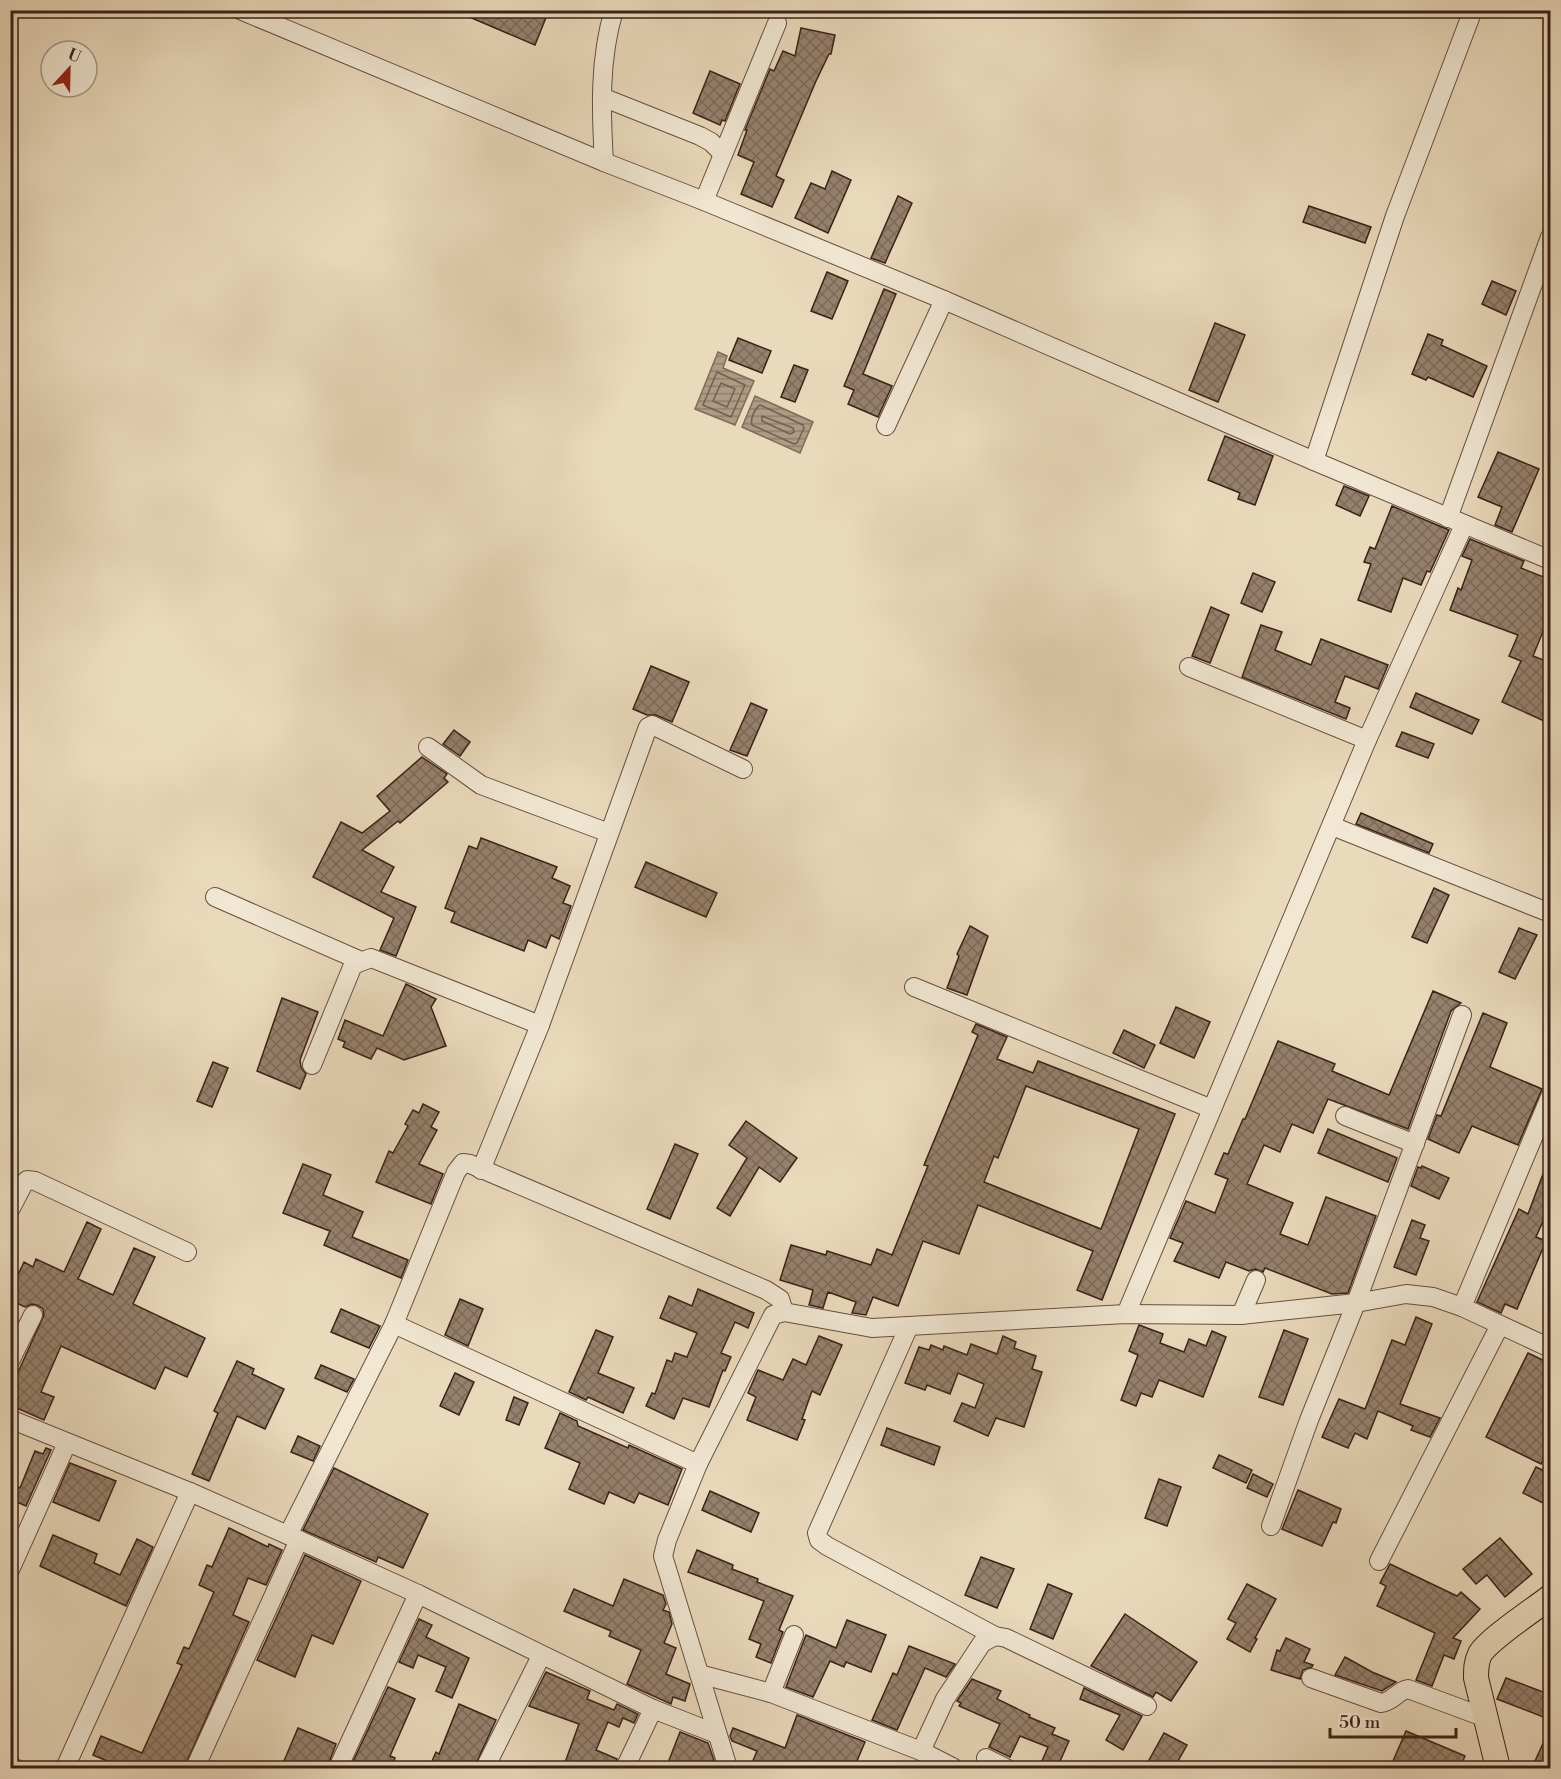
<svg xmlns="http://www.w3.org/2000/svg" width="1561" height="1779" font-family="'Libre Bodoni',serif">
<defs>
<pattern id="water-rules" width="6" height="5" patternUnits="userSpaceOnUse" patternTransform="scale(1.5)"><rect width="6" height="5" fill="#ae9b84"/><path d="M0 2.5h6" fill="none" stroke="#8f7e6b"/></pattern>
<pattern id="building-cross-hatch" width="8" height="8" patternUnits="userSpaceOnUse" patternTransform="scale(1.5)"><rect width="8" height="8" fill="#96816d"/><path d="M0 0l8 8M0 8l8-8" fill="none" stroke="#7b6959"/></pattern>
</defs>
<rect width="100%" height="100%" fill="#eadabc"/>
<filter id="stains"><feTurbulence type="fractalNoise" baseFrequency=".00333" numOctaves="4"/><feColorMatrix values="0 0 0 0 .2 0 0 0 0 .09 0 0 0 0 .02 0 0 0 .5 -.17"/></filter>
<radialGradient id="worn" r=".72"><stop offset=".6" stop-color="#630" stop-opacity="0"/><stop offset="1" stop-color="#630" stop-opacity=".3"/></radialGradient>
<!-- water -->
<g fill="url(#water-rules)" stroke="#806a59" stroke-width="1.5">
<polygon points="718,352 727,356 723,368 754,381 735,425 695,409"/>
<polygon points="755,396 813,422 800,453 742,427"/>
</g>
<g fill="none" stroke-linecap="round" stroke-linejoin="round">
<!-- shore -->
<g stroke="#745e4e" stroke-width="1.5">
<polygon points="717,372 745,385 731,417 703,405"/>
<polygon points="721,383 735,389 727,407 713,401"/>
<path d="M760 405 803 425 804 428 797 443 794 444 752 425C750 419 755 408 760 405Z"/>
<polygon points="762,416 793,428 794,432 790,434 762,421"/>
</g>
</g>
<!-- building -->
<g fill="url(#building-cross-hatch)" stroke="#3a2118" stroke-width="1.5" fill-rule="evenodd">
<polygon points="453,10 549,10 535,45"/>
<polygon points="801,28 835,35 831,54 829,54 816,81 776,176 784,180 772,207 741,194 754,162 738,155 747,130 745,130 770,69 774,71 783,51 795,56"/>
<polygon points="710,71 740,84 725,121 722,120 720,125 693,113"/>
<polygon points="832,171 851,180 828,233 795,218 811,183 825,189"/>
<polygon points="898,196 912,203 885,263 871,258"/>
<polygon points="1309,206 1371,227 1365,243 1303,222"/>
<polygon points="827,272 848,281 832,319 811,311"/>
<polygon points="1492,281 1516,291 1506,315 1482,304"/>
<polygon points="884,289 896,294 863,374 892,386 878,417 848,404 854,390 844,386"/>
<polygon points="1215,323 1245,335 1218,402 1189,390"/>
<polygon points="1428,334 1443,340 1441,345 1487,366 1473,397 1428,377 1426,380 1412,374"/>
<polygon points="738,338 771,351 762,373 729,360"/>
<polygon points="794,365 808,370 795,402 781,397"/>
<polygon points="1225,436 1273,456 1255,505 1238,499 1240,493 1208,480"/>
<polygon points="1498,452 1539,469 1512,532 1495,525 1502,507 1478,497"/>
<polygon points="1344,486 1369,496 1360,516 1336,505"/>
<polygon points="1392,506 1449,530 1430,572 1427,571 1421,585 1403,578 1391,612 1358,600 1371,564 1364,562 1370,547 1375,549"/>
<polygon points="1470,539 1524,561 1521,568 1551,580 1551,625 1546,624 1533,656 1551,663 1551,724 1502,702 1521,661 1509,656 1518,635 1450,610 1458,588 1461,590 1472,560 1462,556"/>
<polygon points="1253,573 1275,582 1262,612 1241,603"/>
<polygon points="1211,607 1229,615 1210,663 1192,656"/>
<polygon points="1261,625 1282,632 1275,650 1311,665 1321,639 1388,665 1378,689 1345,676 1335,702 1350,708 1346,719 1242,677"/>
<polygon points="651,666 689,682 672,722 656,715 647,715 633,709"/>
<polygon points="1416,693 1479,720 1472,734 1410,707"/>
<polygon points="751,703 767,710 747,756 730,750"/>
<polygon points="454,730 470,742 460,756 443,744"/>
<polygon points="1402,732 1434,744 1428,758 1396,746"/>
<polygon points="422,757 447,774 444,778 448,782 400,823 398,821 362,850 394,867 381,892 416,907 396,956 380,950 394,918 313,877 341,822 362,833 390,811 377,796"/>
<polygon points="1361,813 1433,844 1429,853 1356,824"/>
<polygon points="481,838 557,867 552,878 570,886 563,903 571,906 559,939 551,935 546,948 528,940 524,951 451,922 455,912 445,908 469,846 477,849"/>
<polygon points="646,862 717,893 706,917 635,887"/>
<polygon points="1434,888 1449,895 1427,943 1412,937"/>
<polygon points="970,926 988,936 967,995 947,988 959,956 957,954"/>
<polygon points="1519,928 1537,935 1515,979 1499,972"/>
<polygon points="406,984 436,999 431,1007 446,1046 404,1060 377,1048 371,1059 343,1047 345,1042 338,1039 345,1020 383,1036"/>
<polygon points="1433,991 1461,1003 1451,1011 1408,1129 1328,1099 1313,1133 1292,1124 1280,1152 1264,1145 1247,1184 1293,1203 1280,1234 1308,1245 1326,1197 1376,1216 1348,1293 1332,1294 1265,1268 1263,1272 1255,1269 1249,1271 1226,1262 1219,1278 1174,1261 1183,1243 1170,1238 1186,1201 1215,1213 1228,1179 1215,1174 1224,1153 1228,1154 1243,1119 1245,1119 1278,1041 1335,1064 1332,1071 1389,1095"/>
<polygon points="282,998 318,1012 300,1060 301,1067 306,1074 300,1089 257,1071"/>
<polygon points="1176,1007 1210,1022 1194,1058 1160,1043"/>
<polygon points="1483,1013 1507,1023 1490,1067 1542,1089 1518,1145 1472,1126 1459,1153 1428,1139 1437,1115 1441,1116"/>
<path d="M976 1024 1007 1037 997 1059 1033 1073 1038 1061 1175 1114 1102 1300 1077 1290 1093 1251 978 1205 959 1254 923 1241 898 1306 873 1297 866 1315 852 1313 856 1302 828 1292 823 1308 809 1305 813 1290 780 1280 791 1245 826 1255 827 1251 871 1265 877 1249 892 1255 928 1166 924 1165 978 1035 972 1032ZM1026 1086 1139 1129 1101 1229 984 1182 994 1156 998 1158Z"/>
<polygon points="1124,1030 1155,1045 1144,1068 1113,1053"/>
<polygon points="213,1062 228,1068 212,1107 197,1101"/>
<polygon points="423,1104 439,1112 431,1127 437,1130 419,1164 443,1174 431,1204 376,1182 389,1151 393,1153 408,1126 405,1124 413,1110 419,1113"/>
<polygon points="746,1121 797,1158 780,1182 759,1167 730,1216 717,1208 747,1158 729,1145"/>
<polygon points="1328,1129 1397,1158 1388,1182 1318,1153"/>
<polygon points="675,1144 698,1154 670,1219 647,1209"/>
<polygon points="1549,1158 1551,1213 1547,1212 1536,1237 1546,1241 1517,1309 1505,1304 1501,1313 1477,1302 1519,1209 1528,1214"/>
<polygon points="303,1164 331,1175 323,1195 363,1212 352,1237 408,1260 401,1278 324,1245 330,1231 283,1213"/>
<polygon points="1422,1166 1449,1178 1439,1199 1411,1186 1418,1167 1421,1168"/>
<polygon points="1412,1220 1425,1225 1420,1238 1429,1241 1416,1275 1394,1267"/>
<polygon points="87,1222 101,1229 78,1279 113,1295 134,1248 155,1257 133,1304 205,1338 187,1377 165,1367 155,1389 61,1346 41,1392 54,1397 44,1420 10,1405 10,1390 44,1315 43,1309 37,1305 32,1304 25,1307 10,1300 10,1292 24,1262 33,1267 36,1259 64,1272"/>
<polygon points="698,1289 754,1313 748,1328 735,1322 721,1353 731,1357 725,1371 723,1370 709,1407 683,1398 674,1419 646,1406 652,1393 655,1394 667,1360 672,1362 675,1353 687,1357 697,1333 660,1318 669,1296 692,1306"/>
<polygon points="460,1299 483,1309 468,1346 445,1335"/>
<polygon points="341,1309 380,1326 369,1348 331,1332"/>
<polygon points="1416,1317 1432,1324 1400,1404 1440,1418 1430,1437 1411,1430 1413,1426 1378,1411 1367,1439 1355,1433 1348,1448 1322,1437 1339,1399 1365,1409 1392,1340 1405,1345"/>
<polygon points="1139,1325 1163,1334 1160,1343 1184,1352 1189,1339 1206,1346 1212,1331 1226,1337 1203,1397 1159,1380 1152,1397 1141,1393 1136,1406 1121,1400 1138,1355 1129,1351"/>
<polygon points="596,1330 613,1337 598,1373 634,1388 623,1413 588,1397 586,1400 569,1392"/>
<polygon points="1284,1330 1308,1339 1283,1405 1259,1397"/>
<polygon points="819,1336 842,1345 820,1395 812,1391 802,1419 805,1420 797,1440 747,1420 756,1397 748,1393 758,1370 783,1380 793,1359 806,1365"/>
<polygon points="1003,1336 1016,1342 1014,1348 1036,1356 1032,1369 1042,1372 1024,1427 996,1418 988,1436 954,1421 962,1403 975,1408 984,1384 958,1373 950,1394 927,1385 925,1390 905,1383 919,1347 929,1350 931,1345 943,1350 944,1346 967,1355 971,1344 997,1354"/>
<polygon points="1528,1353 1551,1364 1551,1444 1541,1464 1486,1437"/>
<polygon points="237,1361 254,1369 252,1374 284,1389 265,1429 237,1416 209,1481 192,1474 218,1413 214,1411"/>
<polygon points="321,1365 354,1379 347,1392 315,1378"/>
<polygon points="455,1373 474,1382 459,1415 440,1406"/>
<polygon points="514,1397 528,1403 519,1425 506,1420"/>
<polygon points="560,1413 577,1421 578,1426 628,1448 629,1445 682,1469 668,1505 639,1493 634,1503 609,1492 604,1504 569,1489 580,1463 545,1448"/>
<polygon points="887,1428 940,1447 934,1465 881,1445"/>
<polygon points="298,1436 320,1446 313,1461 291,1452"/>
<polygon points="46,1448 51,1450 26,1506 10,1499 10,1484 20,1488 35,1451 43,1454"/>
<polygon points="1219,1455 1252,1470 1246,1483 1213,1468"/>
<polygon points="70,1463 116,1481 99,1521 53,1502"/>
<polygon points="1536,1467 1551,1474 1551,1507 1523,1493"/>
<polygon points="334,1468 428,1514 403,1568 378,1557 376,1562 303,1530"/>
<polygon points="1253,1474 1273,1484 1267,1497 1247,1488"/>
<polygon points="1159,1479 1181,1487 1167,1526 1145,1518"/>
<polygon points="1298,1490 1341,1509 1336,1523 1333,1522 1322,1546 1282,1529"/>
<polygon points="710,1491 759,1513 751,1532 702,1510"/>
<polygon points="229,1528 268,1547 269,1544 282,1550 266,1585 248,1578 233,1615 249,1622 184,1768 124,1768 93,1755 101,1736 142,1753 182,1665 177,1663 184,1647 189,1649 214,1592 199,1585 207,1565 212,1567"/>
<polygon points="53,1535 97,1554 94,1563 120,1575 137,1539 153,1547 126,1606 40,1566"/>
<polygon points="1500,1538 1532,1574 1505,1597 1487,1575 1476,1584 1463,1569"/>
<polygon points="697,1550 733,1565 732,1569 758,1579 757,1582 793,1596 779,1630 783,1632 771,1663 756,1657 761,1644 749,1639 764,1601 688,1572"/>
<polygon points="305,1555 361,1581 333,1644 312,1635 295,1677 257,1660"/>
<polygon points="981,1557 1014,1569 997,1608 965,1595"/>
<polygon points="1390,1564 1457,1596 1461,1592 1480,1609 1453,1638 1461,1641 1454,1659 1444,1655 1432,1686 1416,1680 1435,1633 1377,1606 1386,1586 1380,1583"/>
<polygon points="624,1579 663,1595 666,1604 663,1610 669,1612 672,1624 664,1643 676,1648 666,1674 690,1684 685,1701 673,1697 671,1704 627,1684 641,1650 609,1636 611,1631 564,1611 574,1589 613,1606"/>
<polygon points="1048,1584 1072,1594 1053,1639 1030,1629"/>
<polygon points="1247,1584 1276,1599 1255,1638 1257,1639 1250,1652 1227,1639 1236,1623 1228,1619"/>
<polygon points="1125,1614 1197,1662 1171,1701 1156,1692 1153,1697 1091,1666"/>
<polygon points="419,1619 432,1625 426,1637 469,1658 452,1698 436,1691 446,1667 418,1655 413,1668 399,1662"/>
<polygon points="847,1620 886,1635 871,1672 846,1662 844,1667 830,1661 813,1697 786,1687 806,1635 836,1648"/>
<polygon points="1286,1638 1310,1649 1304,1662 1313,1665 1312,1667 1303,1670 1300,1679 1271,1670 1277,1650 1280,1651"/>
<polygon points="909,1646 955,1664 946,1677 925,1668 897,1730 872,1720 893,1673 897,1675"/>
<polygon points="1345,1657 1372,1672 1396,1682 1382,1691 1335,1675"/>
<polygon points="546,1672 590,1691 587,1699 614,1710 617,1704 638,1714 634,1723 623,1718 619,1727 608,1722 596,1750 617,1759 614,1768 563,1768 579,1724 529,1706"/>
<polygon points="1506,1678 1551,1695 1551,1720 1497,1699"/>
<polygon points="972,1679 1001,1691 997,1699 1030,1715 1029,1717 1055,1728 1052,1734 1069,1741 1057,1768 1039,1768 1048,1747 1020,1736 1010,1757 989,1747 1000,1724 959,1706 961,1703 957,1701"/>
<polygon points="388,1687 415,1699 390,1756 395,1758 391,1768 350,1768"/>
<polygon points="1084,1688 1142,1716 1123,1750 1106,1740 1120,1715 1080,1699"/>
<polygon points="459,1704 496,1720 474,1768 429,1768 436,1752 439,1754"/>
<polygon points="797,1715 865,1742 854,1768 750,1768 757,1751 732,1741 730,1736 733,1728 785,1748"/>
<polygon points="1551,1726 1551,1768 1535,1761"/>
<polygon points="298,1728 336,1744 327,1768 281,1768"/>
<polygon points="1406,1731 1465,1756 1460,1768 1390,1768"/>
<polygon points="680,1732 708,1743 714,1760 711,1768 666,1768"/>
<polygon points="1164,1733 1187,1745 1174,1768 1161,1768 1148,1762"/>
</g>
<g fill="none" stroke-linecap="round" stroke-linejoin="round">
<defs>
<g id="minor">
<polyline points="240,10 604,162 704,201 944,300 1314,461 1550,560"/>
<polyline points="602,97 700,136 711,142 723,154"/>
<path d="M604 162C601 112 599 59 614 10"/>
<polyline points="704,201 777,23"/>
<polyline points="886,426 944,300"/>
<polyline points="1314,461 1395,216 1473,10"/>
<polyline points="1448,518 1550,237"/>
<polyline points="1189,667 1367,740"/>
<polyline points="428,747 481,785 609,833"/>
<polyline points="1332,826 1550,913"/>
<polyline points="215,897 361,961"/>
<polyline points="914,987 1212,1109"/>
<polyline points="312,1065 353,965 371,958 540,1025"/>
<polyline points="1345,1116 1415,1144"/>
<polyline points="481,1170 540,1025 648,727 652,725 743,769"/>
<polyline points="10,1210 24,1183 27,1180 35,1181 187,1252"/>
<polyline points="1462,1307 1550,1097"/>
<polyline points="1126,1314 1367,740 1464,525"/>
<polyline points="1241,1315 1256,1280"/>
<polyline points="394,1324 698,1464"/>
<polyline points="909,1326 817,1533 819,1540 827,1546 995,1636 1006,1638 1147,1706"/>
<polyline points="10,1361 33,1315"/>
<polyline points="10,1419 190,1492 299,1540 418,1594 653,1709 717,1734"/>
<polyline points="1271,1526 1309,1420 1356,1303 1462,1015"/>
<polyline points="288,1535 394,1324 456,1172 463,1163 470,1164 766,1290 780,1299 784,1312"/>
<polyline points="1379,1561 1500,1325"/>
<polyline points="10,1570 67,1443"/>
<polyline points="699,1674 771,1693 921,1751 954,1768"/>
<path d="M1311 1678 1381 1703C1393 1702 1397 1691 1408 1689L1486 1718"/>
<polyline points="771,1693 794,1635"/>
<polyline points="921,1751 945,1699 982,1643 995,1636"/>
<polyline points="986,1758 1006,1768"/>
<polyline points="10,1767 15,1768"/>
<polyline points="65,1768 190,1492"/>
<polyline points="195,1768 299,1540"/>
<polyline points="338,1768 418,1594"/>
<polyline points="485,1768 541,1656"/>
<polyline points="625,1768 653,1709"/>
<polyline points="728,1768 663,1556 667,1540 698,1464 773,1315 784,1312 872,1328 1126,1314 1241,1315 1356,1303 1406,1294 1433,1297 1462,1307 1550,1348"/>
</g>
<path id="major" d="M1498 1768 1476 1678C1476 1669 1476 1662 1480 1654 1489 1639 1535 1609 1550 1597"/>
</defs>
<!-- minor casing -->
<use href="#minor" stroke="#664f41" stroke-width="20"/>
<!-- major casing -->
<use href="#major" stroke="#3a2118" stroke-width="26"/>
<!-- minor -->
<use href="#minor" stroke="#f1e7d3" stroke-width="18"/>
<!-- major -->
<use href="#major" stroke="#eadabc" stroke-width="24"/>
</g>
<!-- margin -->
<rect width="1561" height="1779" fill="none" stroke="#eadabc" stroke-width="36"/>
<rect x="12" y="12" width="1537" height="1755" fill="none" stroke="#3a2118" stroke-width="3"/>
<rect x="18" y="18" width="1525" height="1743" fill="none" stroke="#3a2118" stroke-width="1.5"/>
<!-- north arrow -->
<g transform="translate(69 69) rotate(22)"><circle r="28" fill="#f1e7d3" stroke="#a89888" stroke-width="1.5"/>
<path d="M0-4.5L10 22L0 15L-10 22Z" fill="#8f2418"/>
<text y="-9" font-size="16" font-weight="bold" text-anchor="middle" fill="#3a2118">U</text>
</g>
<!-- scale -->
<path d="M1330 1728v9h126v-9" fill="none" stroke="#3a2118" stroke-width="3"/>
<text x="1339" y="1728" font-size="18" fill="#3a2118" stroke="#f1e7d3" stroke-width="4.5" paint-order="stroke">50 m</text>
<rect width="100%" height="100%" filter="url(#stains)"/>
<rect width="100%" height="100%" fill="url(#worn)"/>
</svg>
